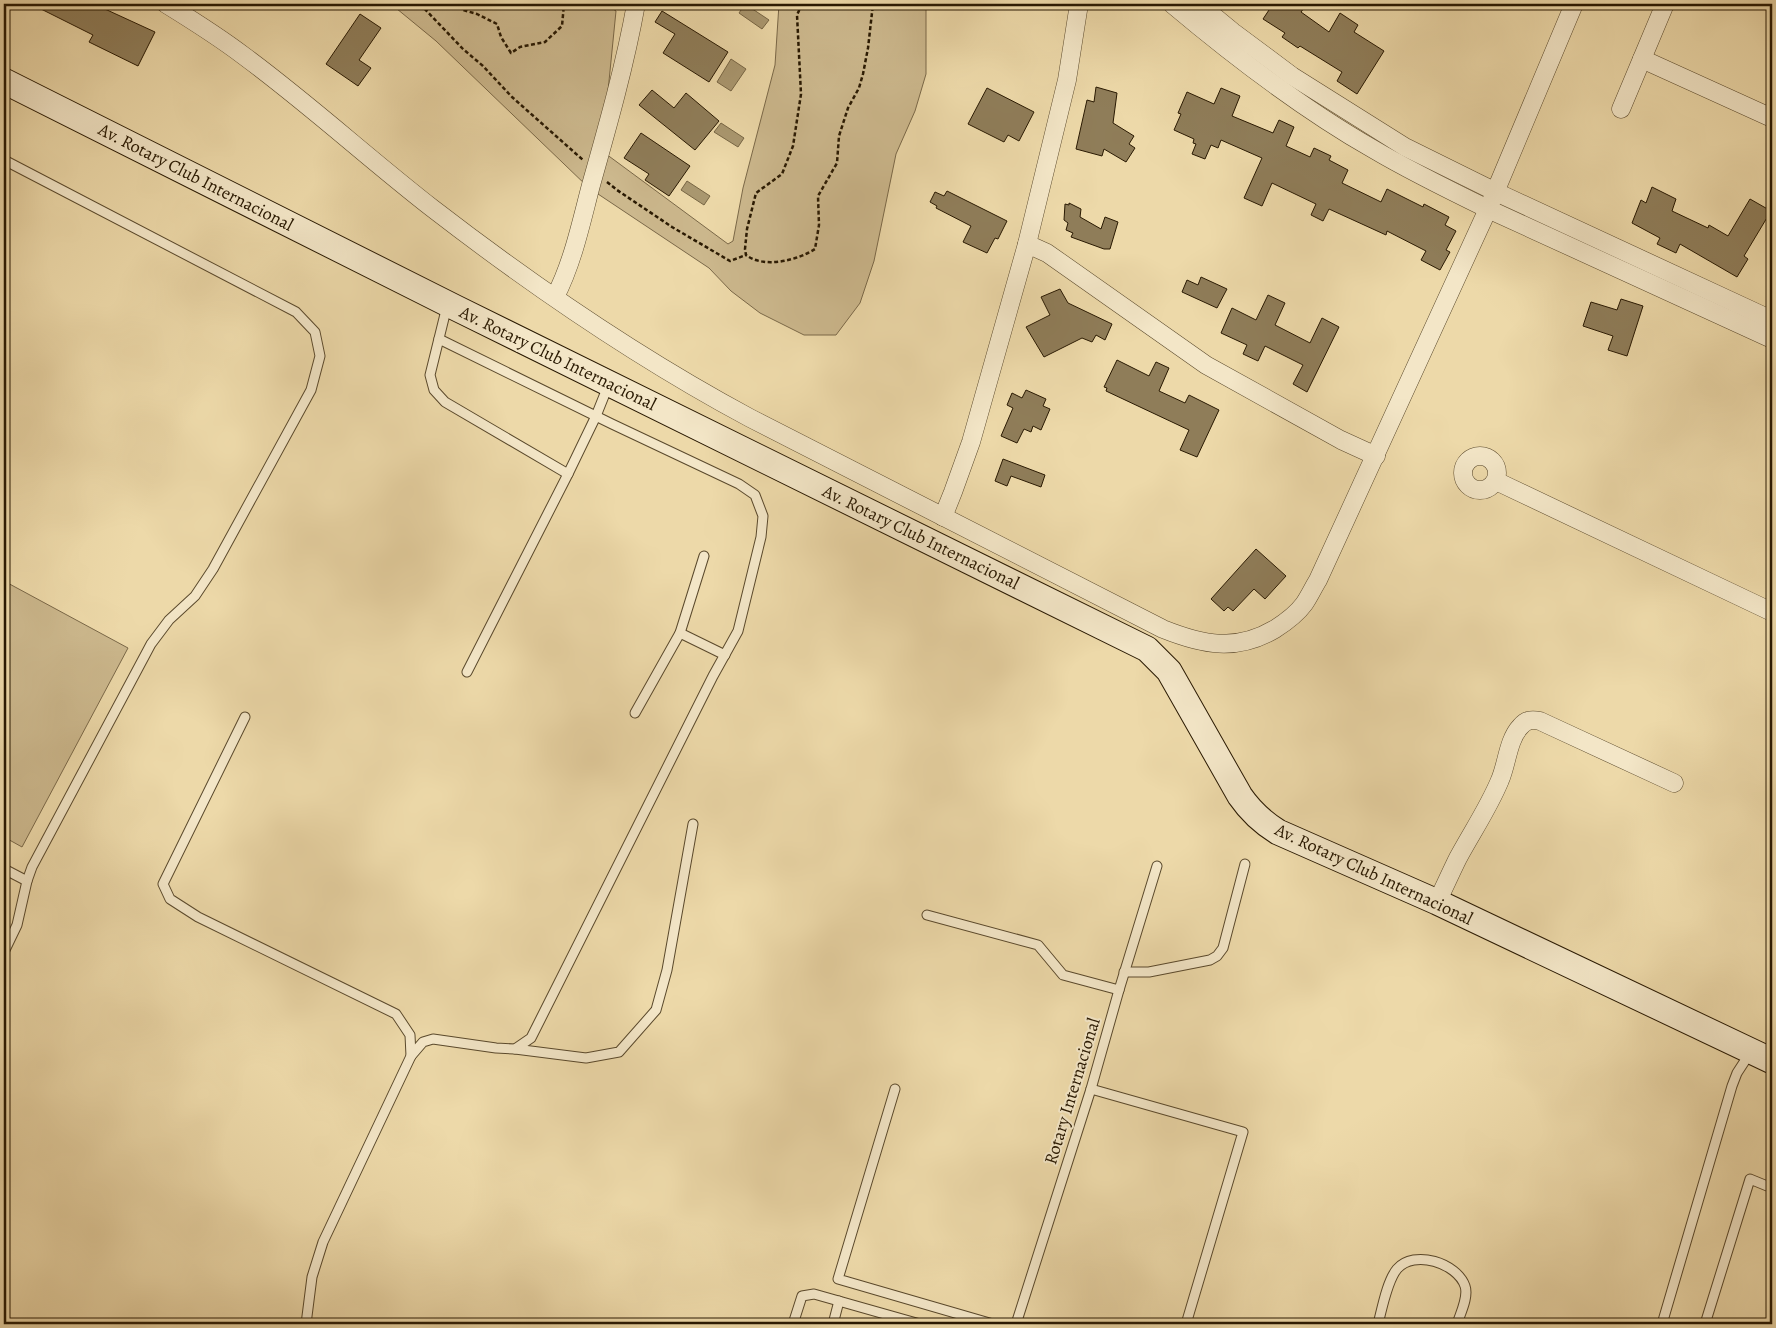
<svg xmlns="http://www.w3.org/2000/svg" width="1776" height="1328" font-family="Alegreya,serif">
<rect width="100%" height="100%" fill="#edd9a9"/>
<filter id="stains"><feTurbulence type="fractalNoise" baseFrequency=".004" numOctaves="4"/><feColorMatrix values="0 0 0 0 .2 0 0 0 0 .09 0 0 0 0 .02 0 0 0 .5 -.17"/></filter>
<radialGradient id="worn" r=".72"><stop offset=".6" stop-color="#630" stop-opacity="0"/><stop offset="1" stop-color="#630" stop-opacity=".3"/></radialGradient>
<!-- green -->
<g fill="#ccb88d" stroke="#7a6848">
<polygon points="391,4 606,4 616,11 602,151 728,244 733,241 743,188 775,65 779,4 926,4 926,74 915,111 896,154 874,261 860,303 836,335 804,335 760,313 731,291 709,268 589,188 436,41"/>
<polygon points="4,581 128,648 22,847 4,837"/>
</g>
<!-- water -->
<g fill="#aa9870" stroke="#766544">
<polygon points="745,4 769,20 762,29 739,13"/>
<polygon points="731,59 746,69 731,91 717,82"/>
<polygon points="721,123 744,138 738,147 714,132"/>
<polygon points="687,181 710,196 704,205 681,190"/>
</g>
<!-- building -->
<g fill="#8f7d59" stroke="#291902">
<polygon points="31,4 94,4 155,32 138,66 89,42 93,35"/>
<polygon points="1273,4 1297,4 1304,8 1301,12 1329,32 1340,13 1358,25 1354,32 1384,51 1357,94 1337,81 1342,72 1300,46 1298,48 1282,37 1285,33 1263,19"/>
<polygon points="662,11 728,52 709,82 663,53 675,34 655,22"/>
<polygon points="360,14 381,28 359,60 371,68 358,86 326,64"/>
<polygon points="1096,87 1117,93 1113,123 1134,136 1129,144 1135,148 1126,162 1104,149 1102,156 1076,149 1087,100 1094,102"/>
<polygon points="987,88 1034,112 1019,141 1008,135 1004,142 968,124"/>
<polygon points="1221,88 1240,96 1232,116 1273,133 1279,120 1294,127 1286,146 1310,157 1314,148 1331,156 1329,160 1348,170 1342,183 1381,202 1387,189 1423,207 1424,204 1449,217 1445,225 1456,231 1446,250 1450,252 1440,270 1421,260 1426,251 1387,231 1386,235 1329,209 1323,221 1311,215 1316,204 1272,183 1262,206 1244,198 1262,158 1221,140 1218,148 1211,145 1205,159 1192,154 1196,144 1193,143 1194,139 1174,130 1181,114 1178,113 1187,92 1214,104"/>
<polygon points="652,90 674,108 686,93 719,121 695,150 639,105"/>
<polygon points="641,133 690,166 669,196 645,180 649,174 624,158"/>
<polygon points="1652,187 1676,199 1672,211 1708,228 1709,225 1728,236 1750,199 1771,211 1744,256 1748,259 1737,277 1680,244 1676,253 1657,244 1660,238 1632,223 1641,200 1646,203"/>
<polygon points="947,191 1007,221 998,239 995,238 987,253 963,242 971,226 936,208 937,206 930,202 935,192 944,196"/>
<polygon points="1069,203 1081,209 1080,217 1101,229 1105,217 1118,222 1110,249 1104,249 1071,237 1073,233 1066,230 1068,223 1064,220 1065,204 1069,205"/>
<polygon points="1201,277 1227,289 1217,308 1182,292 1187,280 1198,285"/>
<polygon points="1060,289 1068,303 1112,324 1105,340 1096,335 1092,342 1082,338 1044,357 1026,327 1050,315 1041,297"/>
<polygon points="1268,295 1285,303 1275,325 1310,343 1322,318 1339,327 1307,392 1293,384 1303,365 1265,346 1258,361 1243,354 1247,345 1221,333 1232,308 1256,320"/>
<polygon points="1621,299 1643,306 1627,356 1608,350 1613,336 1583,326 1591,302 1617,310"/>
<polygon points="1117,360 1149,376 1156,362 1169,368 1159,391 1185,403 1189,395 1219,410 1197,457 1180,450 1189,430 1106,391 1107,388 1104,387"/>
<polygon points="1026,390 1046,399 1043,406 1050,409 1041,430 1033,426 1031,432 1024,429 1017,443 1001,436 1013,408 1007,405 1012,393 1022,398"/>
<polygon points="1003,459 1045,475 1041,487 1011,476 1007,486 995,481"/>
<polygon points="1256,549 1286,576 1265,599 1254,589 1233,611 1228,607 1224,611 1211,599"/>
</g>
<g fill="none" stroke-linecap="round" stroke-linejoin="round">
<defs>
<g id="lane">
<polyline points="4,160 296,312 315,332 320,356 311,390 213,569 195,596 169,620 151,644 32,867 27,881 17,925 4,952"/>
<polyline points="447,306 430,375 434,390 445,402 568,474"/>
<polyline points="680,633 725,655"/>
<polyline points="467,672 568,474 596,416 608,386"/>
<polyline points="635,713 680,633 704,556"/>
<polyline points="245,717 163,884 170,899 198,917 396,1014 410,1035 411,1056 323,1242 312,1277 306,1324"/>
<polyline points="4,869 27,881"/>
<polyline points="927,915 1038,945 1063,975 1119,990"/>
<polyline points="1124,972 1149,972 1210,960 1217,956 1223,948 1245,864"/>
<polyline points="515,1049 586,1058 619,1052 656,1010 667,970 693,824"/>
<polyline points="411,1056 423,1042 433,1039 496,1048 515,1049 531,1038 713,676 738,631 761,537 763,516 755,495 739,484 612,424 439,339"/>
<polyline points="895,1089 838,1279 993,1324"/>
<polyline points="1091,1089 1243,1132 1186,1324"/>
<polyline points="793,1324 802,1296 814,1294 920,1324"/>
<polyline points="833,1324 839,1301"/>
<polyline points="1016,1324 1091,1089 1119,990 1157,866"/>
<path d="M1378 1324C1382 1309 1387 1281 1397 1269 1414 1249 1457 1263 1465 1286 1469 1297 1460 1314 1457 1324"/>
<polyline points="1662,1324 1732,1086 1737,1073 1750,1053"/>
<polyline points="1705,1324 1750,1179 1772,1188"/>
</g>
<g id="street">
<path d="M166 4C192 20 219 37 244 56 309 104 369 159 432 208 533 286 638 358 750 418L1163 629C1203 645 1236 652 1275 629 1286 622 1296 615 1304 604 1309 597 1313 588 1318 580L1488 209 1574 4"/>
<path d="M1172 4C1235 57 1301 108 1373 149 1410 171 1449 190 1488 209L1772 339"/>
<polyline points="1199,4 1233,32 1292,76 1405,147 1496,192 1772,320"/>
<polyline points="1642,59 1772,118"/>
<polyline points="1621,109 1665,4"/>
<polyline points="1027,244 1047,253 1206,365 1341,440 1376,456"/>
<path d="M555 297C573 262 581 223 591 185 608 125 625 65 636 4"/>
<circle cx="1480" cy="473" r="17"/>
<polyline points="1496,481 1772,612"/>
<polyline points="943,517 953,492 971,442 1027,244 1067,80 1079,4"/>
<path d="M1437 902C1444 888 1451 872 1458 858 1472 832 1489 807 1500 780 1507 764 1508 740 1520 727 1526 720 1531 719 1540 721L1674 783"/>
</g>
<path id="secondary" d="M4 81 456 308 1147 649 1169 671 1240 796C1251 812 1262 822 1278 832L1437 902 1772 1061"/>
</defs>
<!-- lane casing -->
<use href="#lane" stroke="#5a492c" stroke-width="11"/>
<!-- street casing -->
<use href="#street" stroke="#5a492c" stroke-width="19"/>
<!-- secondary casing -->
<use href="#secondary" stroke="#291902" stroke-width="27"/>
<!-- path -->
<g stroke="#291902" stroke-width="2.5" stroke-dasharray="4 2.5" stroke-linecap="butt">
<polyline points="420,4 463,49 483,66 512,97 583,160"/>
<polyline points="462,4 463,10 477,14 497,24 501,37 511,53 520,47 545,42 562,26 564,4"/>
<path d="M802 4 797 15 801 94 793 146 782 174 756 193 747 229 745 249 746 255C764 269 798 260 815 249L819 225 818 196 837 163 839 136 848 108 859 88 863 74 868 48 873 4"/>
<polyline points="607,182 617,190 672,227 730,261 746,255"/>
</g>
<!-- lane -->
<use href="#lane" stroke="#f3e6c7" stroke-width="9"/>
<!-- street -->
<use href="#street" stroke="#f3e6c7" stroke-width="18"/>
<!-- secondary -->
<use href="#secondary" stroke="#f3e6c7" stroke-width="25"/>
</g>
<g text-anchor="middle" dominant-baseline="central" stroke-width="4" stroke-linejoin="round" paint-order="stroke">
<!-- street labels -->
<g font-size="18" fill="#291902" stroke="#f3e6c7">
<text transform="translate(196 177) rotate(27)">Av. Rotary Club Internacional</text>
<text transform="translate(558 358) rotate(26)">Av. Rotary Club Internacional</text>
<text transform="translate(921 537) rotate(26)">Av. Rotary Club Internacional</text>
<text transform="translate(1374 874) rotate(25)">Av. Rotary Club Internacional</text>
<text transform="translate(1072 1091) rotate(-73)">Rotary Internacional</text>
</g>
</g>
<!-- margin -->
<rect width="1776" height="1328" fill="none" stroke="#edd9a9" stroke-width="20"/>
<rect x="5" y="5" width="1766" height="1318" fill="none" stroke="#291902" stroke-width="2.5"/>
<rect x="10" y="10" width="1756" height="1308" fill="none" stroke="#291902"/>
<rect width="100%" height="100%" filter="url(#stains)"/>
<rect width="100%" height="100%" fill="url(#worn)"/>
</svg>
